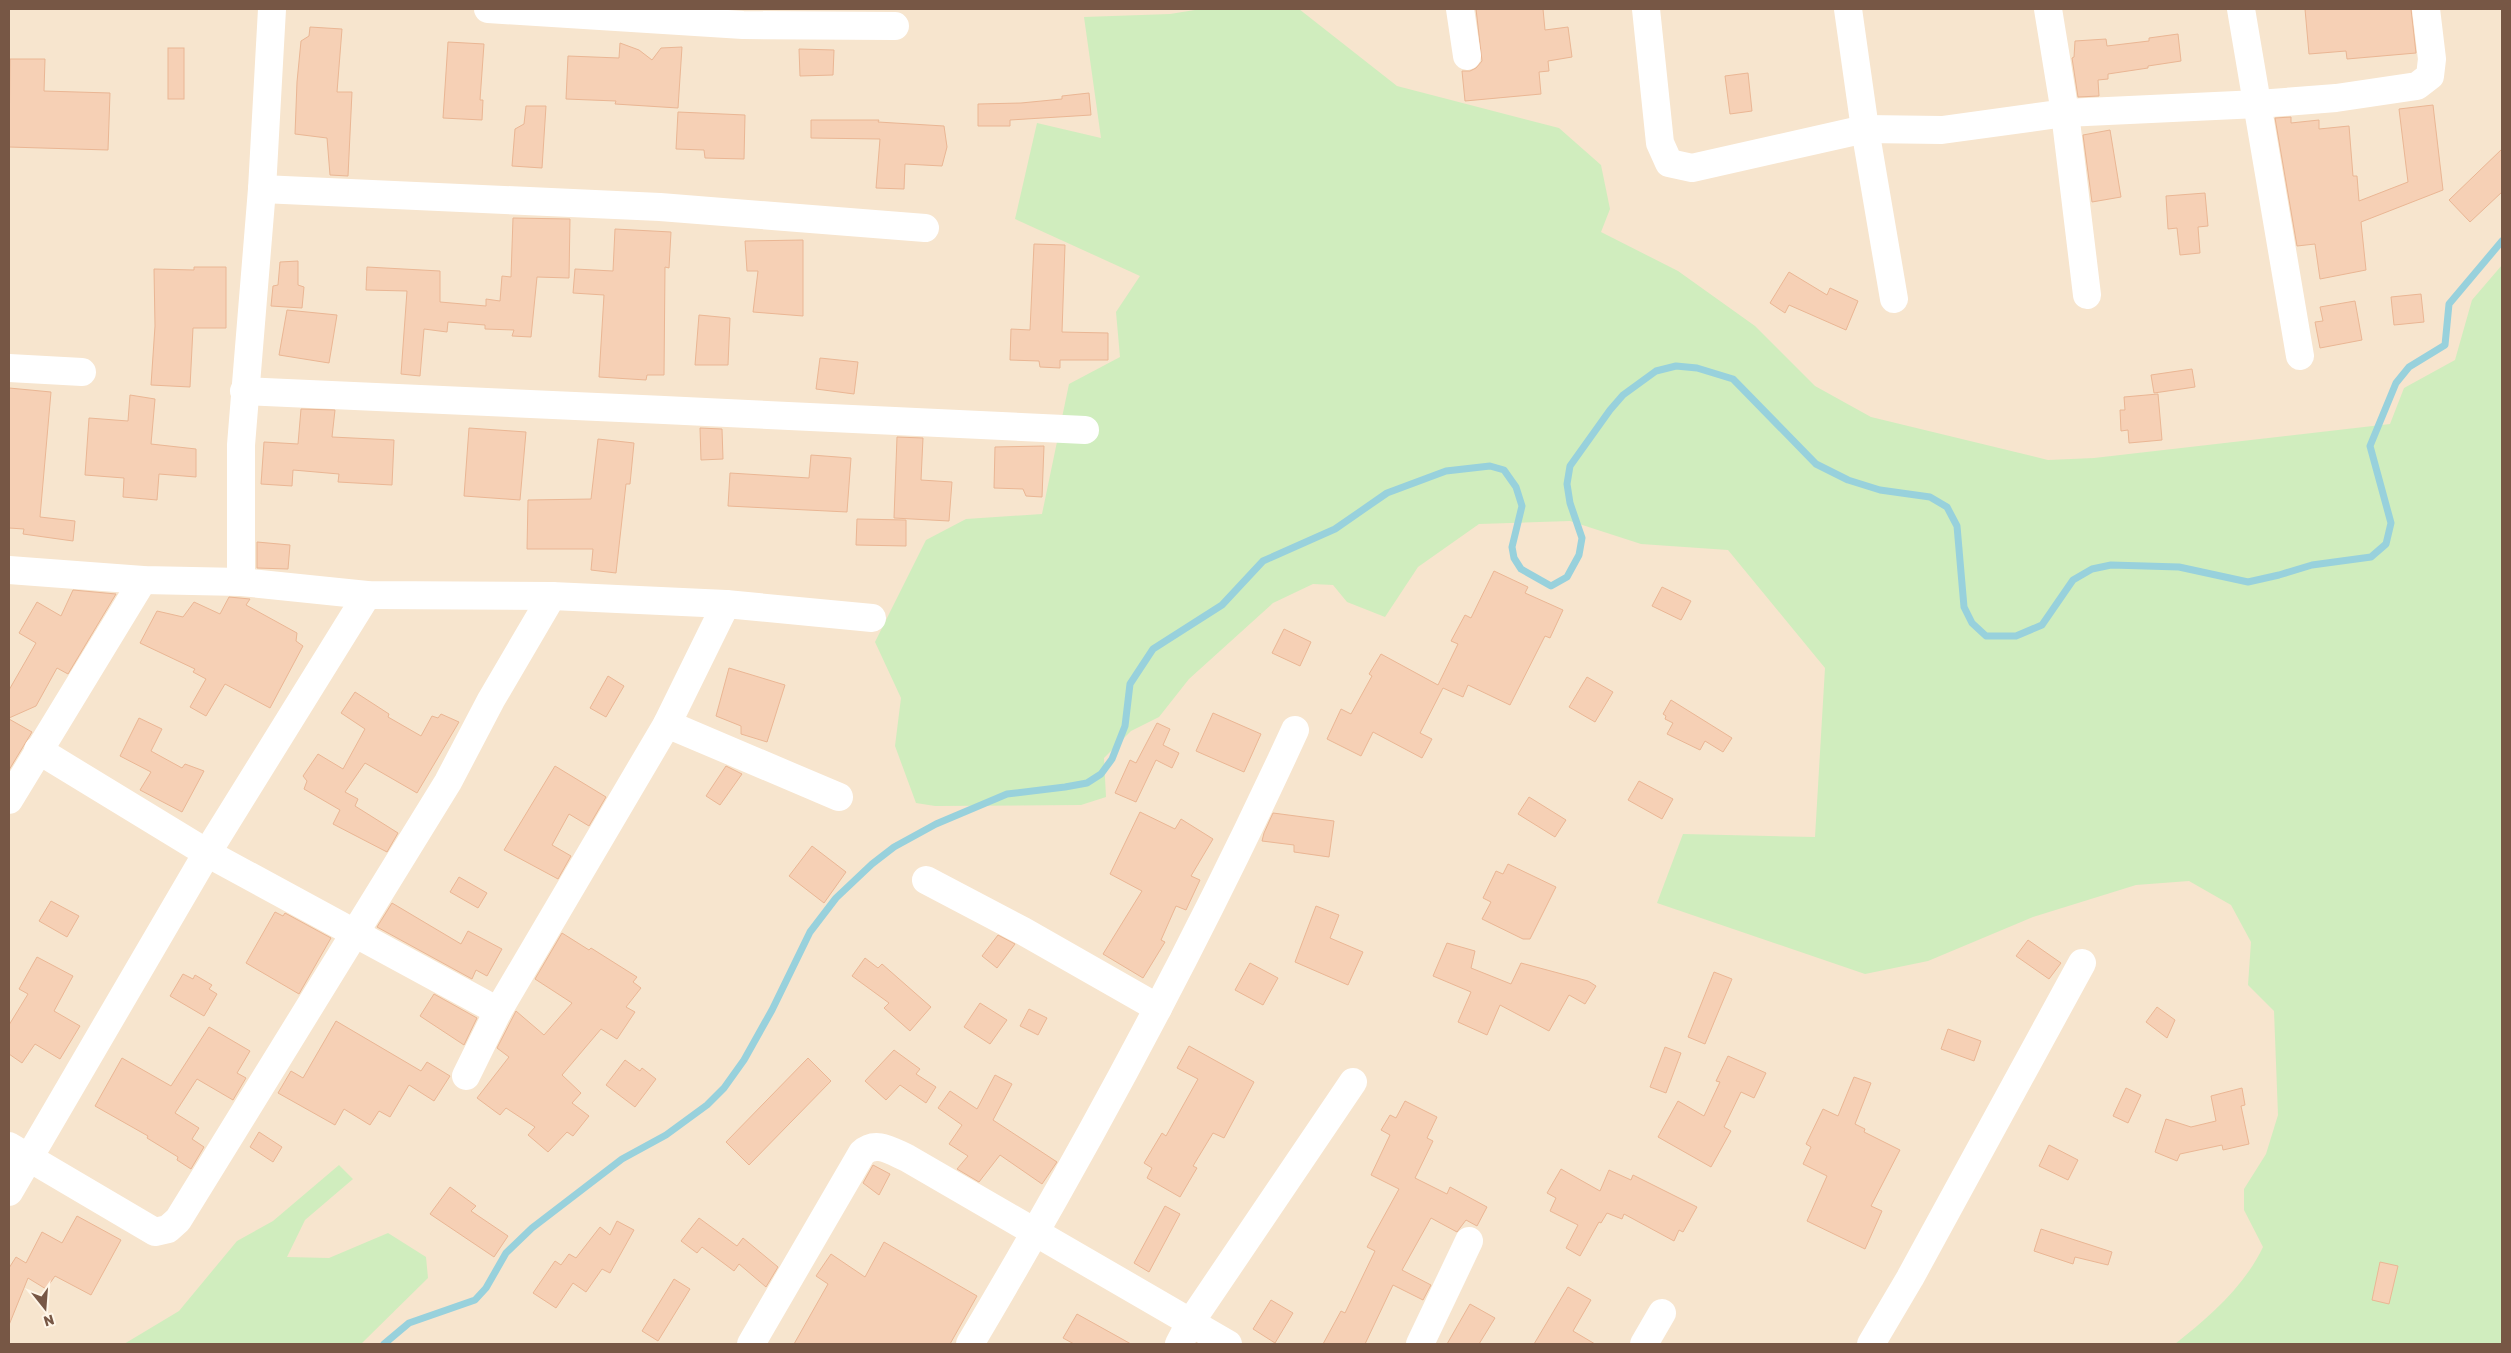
<svg xmlns="http://www.w3.org/2000/svg" width="2511" height="1353" font-family="Rubik,sans-serif">
<rect width="100%" height="100%" fill="#fef3e0"/>
<!-- residential -->
<rect fill="#f7e5ce" x="9" y="9" width="2493" height="1335"/>
<!-- green -->
<g fill="#d0edbe">
<path d="M1201 9H1299L1397 86 1559 128 1601 165 1610 209 1601 232 1678 271 1755 326 1815 386 1871 417 2048 460 2094 458 2390 424 2404 388 2455 360 2472 300 2502 265V1344H2175C2209 1317 2244 1287 2263 1247L2244 1210V1189L2266 1154 2278 1115 2274 1011 2248 985 2251 942 2231 905 2189 881 2136 885 2033 917 1928 961 1865 974 1657 903 1683 834 1815 837 1825 668 1728 550 1641 544 1570 521 1479 524 1418 567 1385 617 1347 602 1333 585 1313 584 1273 603 1189 679 1159 717 1131 731 1104 758 1106 797 1081 805 935 806 916 803 895 746 901 698 875 642 926 540 966 519 1042 514 1069 384 1120 357 1116 312 1140 276 1015 219 1037 123 1101 138 1084 17 1170 14Z"/>
<polygon points="339,1165 353,1179 305,1220 287,1257 329,1258 388,1233 426,1257 428,1278 361,1344 124,1344 179,1311 237,1241 273,1221"/>
</g>
<g fill="none" stroke-linecap="round" stroke-linejoin="round">
<!-- stream -->
<polyline stroke="#98d1dc" stroke-width="7" points="384,1344 409,1323 475,1300 486,1288 506,1253 532,1228 622,1159 666,1135 707,1105 724,1088 744,1060 772,1010 810,932 836,898 872,864 894,847 936,824 1007,794 1065,787 1087,783 1101,774 1112,759 1125,726 1130,684 1153,649 1222,605 1263,561 1335,529 1387,493 1446,471 1490,466 1504,470 1516,487 1522,506 1512,547 1514,558 1521,569 1551,586 1567,577 1579,555 1582,538 1570,503 1567,484 1570,466 1610,410 1623,395 1656,371 1676,366 1697,368 1733,379 1816,464 1848,480 1880,490 1930,497 1947,507 1957,526 1964,607 1972,623 1986,636 2016,636 2042,625 2073,580 2092,569 2111,565 2179,567 2248,582 2279,575 2312,565 2371,557 2386,544 2391,523 2370,446 2396,383 2409,367 2445,345 2449,304 2502,241"/>
</g>
<!-- building -->
<g fill="#f6d0b5" stroke="#eab694">
<polygon points="1476,9 1543,9 1545,30 1568,27 1572,57 1548,61 1549,71 1539,72 1541,94 1465,101 1462,71 1470,71 1476,68 1482,61"/>
<polygon points="2305,9 2411,9 2416,53 2347,59 2346,51 2309,54"/>
<polygon points="310,27 342,29 337,92 352,92 348,176 330,175 327,138 295,134 297,82 301,41 309,36"/>
<polygon points="2178,34 2181,61 2148,66 2148,68 2108,74 2108,79 2098,80 2099,96 2078,97 2072,58 2074,57 2075,41 2106,39 2107,46 2149,41 2149,38"/>
<polygon points="448,42 484,44 480,100 483,100 482,120 443,118"/>
<polygon points="620,43 639,50 652,60 661,48 682,47 678,108 615,104 616,101 566,99 568,56 619,58"/>
<rect x="168" y="48" width="16" height="51"/>
<polygon points="799,49 834,50 833,75 800,76"/>
<polygon points="10,59 45,59 44,91 110,93 108,150 9,147"/>
<polygon points="1748,73 1752,111 1730,114 1725,76"/>
<polygon points="1089,93 1091,115 1010,120 1010,126 978,126 978,104 1021,103 1062,99 1062,96"/>
<polygon points="2433,105 2443,190 2361,222 2366,270 2320,279 2315,244 2297,246 2275,118 2291,117 2291,123 2319,120 2319,129 2349,126 2353,176 2357,176 2359,201 2408,182 2399,109"/>
<polygon points="526,106 546,106 542,168 512,166 515,129 524,124"/>
<polygon points="678,112 745,115 744,159 705,158 704,150 676,149"/>
<polygon points="811,120 879,120 878,122 944,126 947,147 942,166 905,164 904,189 876,188 880,139 811,138"/>
<polygon points="2110,130 2121,197 2092,202 2083,135"/>
<polygon points="2502,149 2502,192 2470,222 2449,200"/>
<polygon points="2205,193 2208,226 2198,227 2200,253 2180,255 2177,228 2168,229 2166,196"/>
<polygon points="513,218 570,219 569,278 537,277 531,337 512,336 514,330 485,329 485,325 448,322 447,332 424,329 420,376 401,374 407,291 366,290 367,267 440,271 440,302 486,306 486,299 500,301 502,276 511,277"/>
<polygon points="615,229 671,232 669,268 665,267 664,375 647,375 646,380 599,377 604,295 573,293 575,269 613,271"/>
<polygon points="803,240 803,316 753,312 758,271 747,271 745,241"/>
<polygon points="1034,244 1065,245 1062,332 1108,333 1108,360 1060,360 1060,368 1040,367 1039,361 1010,360 1011,329 1030,330"/>
<polygon points="298,261 298,285 304,287 302,308 271,306 273,286 278,285 280,262"/>
<polygon points="194,267 226,267 226,328 193,328 190,387 151,385 155,326 154,269 194,270"/>
<polygon points="1789,272 1827,295 1830,288 1858,301 1846,330 1789,305 1785,313 1770,303"/>
<polygon points="2421,294 2424,322 2394,325 2391,297"/>
<polygon points="2355,301 2362,340 2320,348 2315,322 2323,321 2320,307"/>
<polygon points="287,310 337,315 329,363 279,355"/>
<polygon points="699,315 730,318 728,365 695,365"/>
<polygon points="820,358 858,362 854,394 816,389"/>
<polygon points="2192,369 2195,387 2154,393 2151,375"/>
<polygon points="9,388 51,392 40,517 75,521 73,541 23,534 24,529 9,528"/>
<polygon points="2158,394 2162,440 2129,443 2128,430 2121,431 2120,410 2125,410 2124,397"/>
<polygon points="130,395 155,399 151,444 196,449 196,477 159,474 157,500 123,497 124,478 85,475 89,418 128,421"/>
<polygon points="301,409 335,410 332,437 394,440 392,485 338,482 339,474 293,470 292,486 261,484 264,442 298,444"/>
<polygon points="469,428 526,432 520,500 464,496"/>
<polygon points="700,428 722,429 723,459 701,460"/>
<polygon points="897,437 923,438 921,480 952,482 949,521 894,518"/>
<polygon points="598,439 634,443 630,484 626,484 616,573 591,570 593,549 527,549 528,500 591,499"/>
<polygon points="1044,446 1042,497 1026,496 1023,489 994,488 995,447"/>
<polygon points="811,455 851,458 847,512 728,506 730,473 809,478"/>
<polygon points="857,519 906,520 906,546 856,545"/>
<polygon points="257,542 290,545 288,569 257,568"/>
<polygon points="1494,571 1528,587 1525,593 1563,610 1550,638 1545,636 1510,705 1468,685 1463,697 1443,688 1420,733 1432,739 1422,758 1373,732 1361,756 1327,739 1341,709 1351,714 1372,676 1369,674 1381,654 1438,685 1458,644 1451,641 1465,615 1471,618"/>
<polygon points="1662,587 1691,601 1681,620 1652,606"/>
<polygon points="73,590 116,594 68,674 57,668 36,706 9,718 9,690 36,643 19,633 37,602 61,616"/>
<polygon points="229,597 250,599 246,605 297,633 296,641 303,646 270,708 225,684 206,716 190,707 206,679 193,672 195,669 140,643 157,611 183,617 194,602 220,614"/>
<polygon points="1284,629 1311,642 1300,666 1272,653"/>
<polygon points="729,668 785,685 767,742 741,734 741,726 716,716"/>
<polygon points="608,676 624,686 606,717 590,708"/>
<polygon points="1587,677 1613,692 1595,722 1569,707"/>
<polygon points="355,692 389,714 388,717 421,736 432,716 438,718 441,714 459,722 417,793 365,763 345,792 358,799 355,806 398,833 387,852 333,824 340,810 304,789 307,781 303,776 318,754 343,769 365,729 341,713"/>
<polygon points="1671,700 1732,738 1723,752 1705,741 1700,750 1667,734 1673,723 1665,719 1666,716 1663,714"/>
<polygon points="1213,713 1261,734 1244,772 1196,751"/>
<polygon points="139,718 162,729 151,751 182,768 185,764 204,771 182,812 140,790 151,772 120,756"/>
<polygon points="9,719 32,732 9,770"/>
<polygon points="1157,723 1170,729 1163,745 1179,753 1172,768 1156,760 1136,802 1115,793 1130,760 1136,763"/>
<polygon points="555,766 606,797 589,826 569,814 552,845 571,856 558,879 504,850"/>
<polygon points="726,766 742,774 720,805 706,796"/>
<polygon points="1639,781 1673,799 1662,819 1628,800"/>
<polygon points="1529,797 1566,820 1555,837 1518,814"/>
<polygon points="1140,812 1175,829 1181,819 1213,839 1191,876 1200,880 1186,910 1176,906 1161,940 1165,942 1143,978 1103,954 1142,891 1110,874"/>
<polygon points="1273,813 1334,821 1329,857 1294,852 1294,845 1262,841 1264,833"/>
<polygon points="812,846 846,872 824,903 789,876"/>
<polygon points="1508,864 1556,887 1530,939 1523,939 1482,919 1491,902 1483,898 1496,871 1503,874"/>
<polygon points="459,877 487,893 478,908 450,892"/>
<polygon points="51,901 79,916 67,937 39,921"/>
<polygon points="392,903 461,944 468,931 502,949 487,976 476,970 472,979 377,927"/>
<polygon points="1316,906 1339,915 1330,938 1363,952 1348,985 1295,962"/>
<polygon points="275,912 283,916 285,913 331,938 299,994 246,963"/>
<polygon points="562,933 589,950 591,948 637,977 633,982 641,988 626,1007 635,1012 617,1039 601,1029 562,1075 581,1093 572,1103 589,1116 573,1136 567,1132 548,1152 528,1135 535,1127 506,1108 500,1115 477,1098 509,1057 497,1048 516,1011 544,1035 572,1003 535,979"/>
<polygon points="998,935 1015,944 997,968 982,956"/>
<polygon points="2028,940 2061,963 2049,979 2016,956"/>
<polygon points="1447,943 1475,951 1471,968 1511,984 1521,963 1588,981 1596,986 1585,1004 1569,995 1549,1031 1500,1005 1487,1035 1458,1022 1471,992 1433,976"/>
<polygon points="37,957 73,976 54,1011 80,1026 60,1059 35,1044 22,1063 9,1054 9,1025 28,994 19,989"/>
<polygon points="865,958 878,968 882,964 931,1007 910,1031 884,1008 889,1003 852,976"/>
<polygon points="1250,963 1278,978 1263,1005 1235,990"/>
<polygon points="1714,972 1732,979 1705,1044 1688,1037"/>
<polygon points="183,974 193,979 195,975 212,985 209,989 217,994 204,1016 170,996"/>
<polygon points="434,994 477,1018 464,1045 420,1016"/>
<polygon points="980,1003 1007,1020 990,1044 964,1027"/>
<polygon points="2157,1007 2175,1020 2167,1038 2146,1022"/>
<polygon points="1029,1009 1047,1018 1038,1035 1020,1026"/>
<polygon points="336,1021 421,1071 427,1062 450,1076 434,1101 409,1085 390,1117 379,1111 370,1125 344,1109 335,1125 278,1093 291,1071 303,1078"/>
<polygon points="209,1027 250,1051 237,1073 246,1078 233,1100 197,1079 175,1113 199,1128 192,1139 204,1147 191,1169 177,1160 178,1157 147,1138 148,1136 95,1106 122,1058 171,1086"/>
<polygon points="1948,1029 1981,1041 1974,1061 1941,1049"/>
<polygon points="1189,1046 1254,1082 1224,1138 1213,1133 1193,1166 1197,1168 1180,1197 1147,1178 1152,1168 1144,1163 1162,1133 1166,1136 1198,1079 1177,1068"/>
<polygon points="1665,1047 1681,1053 1666,1093 1650,1087"/>
<polygon points="894,1050 920,1069 916,1074 936,1087 926,1103 900,1085 886,1100 865,1081"/>
<polygon points="1728,1056 1766,1073 1754,1098 1741,1092 1724,1127 1731,1131 1711,1167 1658,1137 1678,1101 1704,1116 1720,1082 1716,1081"/>
<polygon points="808,1058 831,1081 749,1165 726,1142"/>
<polygon points="625,1060 640,1071 642,1068 656,1079 635,1107 606,1085"/>
<polygon points="995,1075 1012,1084 993,1120 1057,1162 1042,1184 1000,1155 979,1182 957,1169 968,1156 949,1144 962,1125 938,1108 950,1091 977,1109"/>
<polygon points="1854,1077 1871,1083 1855,1124 1865,1129 1864,1132 1900,1150 1871,1206 1882,1211 1865,1249 1807,1221 1827,1176 1803,1164 1811,1147 1806,1144 1823,1109 1838,1116"/>
<polygon points="2126,1088 2141,1095 2128,1123 2113,1116"/>
<polygon points="2242,1088 2245,1105 2241,1106 2249,1144 2223,1150 2222,1145 2180,1154 2177,1161 2155,1152 2166,1119 2191,1127 2216,1121 2211,1096"/>
<polygon points="1405,1101 1437,1117 1427,1138 1433,1141 1415,1178 1447,1194 1450,1187 1487,1207 1477,1226 1466,1220 1457,1232 1431,1218 1402,1270 1431,1285 1423,1300 1393,1285 1365,1344 1323,1344 1341,1311 1345,1313 1375,1251 1367,1247 1399,1189 1371,1175 1390,1135 1381,1130 1390,1115 1396,1118"/>
<polygon points="259,1132 282,1147 273,1162 250,1147"/>
<polygon points="2049,1145 2078,1160 2068,1180 2039,1166"/>
<polygon points="873,1165 890,1174 879,1195 863,1183"/>
<polygon points="1561,1169 1600,1191 1609,1170 1631,1180 1633,1175 1697,1207 1683,1232 1679,1230 1674,1241 1624,1214 1622,1219 1607,1213 1601,1223 1599,1222 1580,1256 1566,1248 1578,1225 1550,1211 1556,1198 1547,1193"/>
<polygon points="450,1187 476,1206 471,1211 508,1236 494,1257 430,1214"/>
<polygon points="1165,1206 1180,1214 1149,1272 1134,1263"/>
<polygon points="77,1216 121,1240 91,1295 55,1276 46,1289 28,1278 9,1325 9,1268 16,1257 26,1263 42,1232 62,1243"/>
<polygon points="699,1218 737,1246 743,1238 778,1267 766,1287 739,1264 734,1271 702,1247 697,1253 681,1241"/>
<polygon points="617,1221 634,1230 610,1273 602,1269 586,1292 573,1283 556,1308 533,1293 555,1261 561,1265 569,1254 576,1258 600,1227 610,1235"/>
<polygon points="2041,1229 2112,1252 2108,1265 2075,1257 2073,1264 2034,1251"/>
<polygon points="884,1242 977,1296 950,1344 794,1344 828,1284 816,1276 831,1254 865,1277"/>
<polygon points="2380,1262 2398,1266 2389,1304 2372,1300"/>
<polygon points="674,1279 690,1289 658,1341 642,1331"/>
<polygon points="1568,1287 1591,1300 1573,1331 1595,1344 1534,1344"/>
<polygon points="1271,1300 1293,1313 1275,1343 1253,1329"/>
<polygon points="1470,1304 1495,1318 1479,1344 1447,1344"/>
<polygon points="1077,1314 1131,1344 1074,1344 1063,1338"/>
</g>
<g fill="none" stroke-linecap="round" stroke-linejoin="round">
<!-- minor -->
<g stroke="#fff" stroke-width="28">
<polyline points="488,9 743,25 895,26"/>
<polyline points="1460,9 1467,56"/>
<polyline points="1646,9 1660,143 1669,163 1692,168 1865,129 1942,130 2065,113 2258,104 2336,98 2417,86 2430,76 2432,59 2426,9"/>
<polyline points="1848,9 1865,129 1894,299"/>
<polyline points="2048,9 2065,113 2087,295"/>
<polyline points="2241,9 2300,356"/>
<polyline points="262,189 660,207 925,228"/>
<polyline points="9,368 82,372"/>
<path d="M244 391C525 402 804 418 1085 430"/>
<polyline points="9,570 143,580 241,582 367,595 552,596 726,604 872,618"/>
<polyline points="241,582 241,445 262,189 272,9"/>
<polyline points="667,724 839,797"/>
<polyline points="38,750 207,853 498,1011"/>
<polyline points="9,800 143,580"/>
<polyline points="926,880 1023,931 1158,1008"/>
<polyline points="466,1076 498,1011 667,724 726,604"/>
<polyline points="9,1146 155,1232 168,1229 178,1220 448,782 491,700 552,596"/>
<polyline points="9,1192 207,853 367,595"/>
<path d="M751 1344 862 1153C876 1140 891 1151 907 1158L1228 1344"/>
<path d="M970 1344C1088 1145 1198 941 1295 730"/>
<polyline points="1179,1344 1190,1323 1353,1082"/>
<polyline points="1420,1344 1469,1241"/>
<polyline points="1644,1344 1662,1313"/>
<polyline points="1871,1344 1910,1278 2082,963"/>
</g>
</g>
<!-- border -->
<rect width="2511" height="1353" fill="none" stroke="#775745" stroke-width="20"/>
<!-- north arrow -->
<g transform="translate(45 1308) rotate(163)" stroke="#fff6e8" stroke-width="4" paint-order="stroke">
<path d="M0-4L9 19L0 12L-9 19Z" fill="#775745"/>
<text y="-8" font-size="14" font-weight="bold" text-anchor="middle" fill="#775745">N</text>
</g>
</svg>
